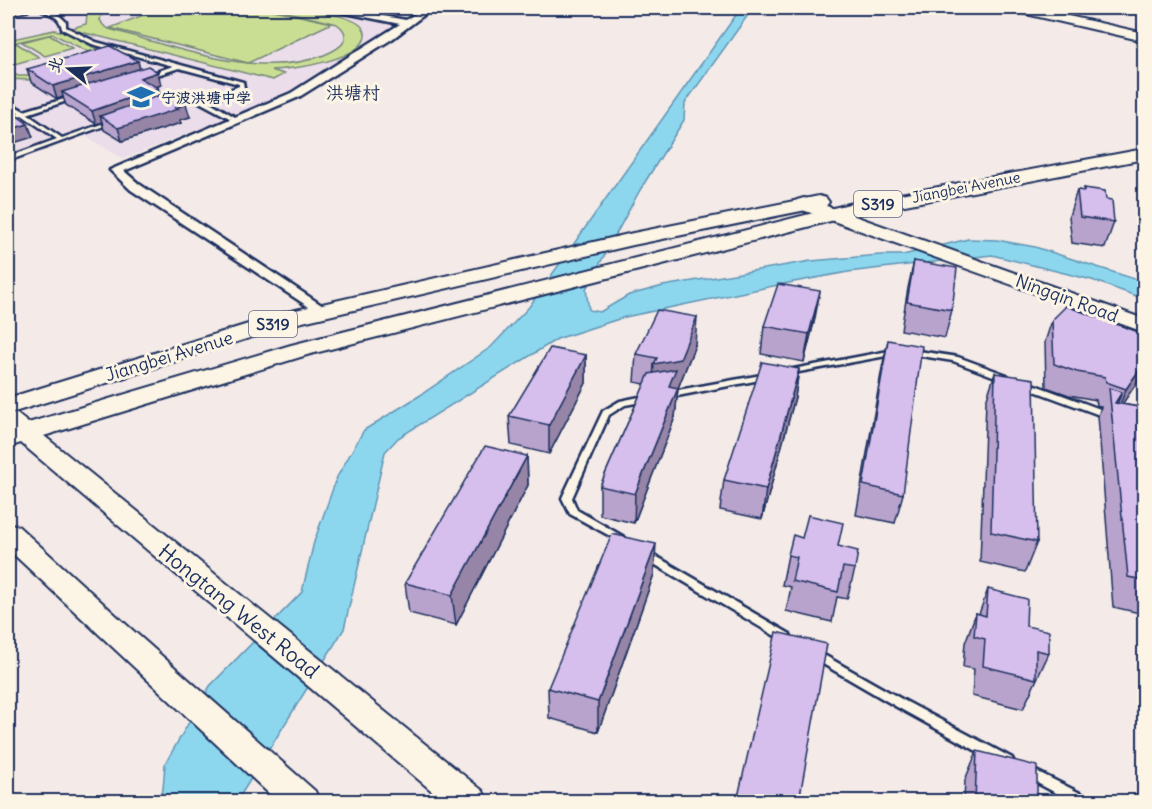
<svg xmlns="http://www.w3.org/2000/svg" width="1152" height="809" font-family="Delius,'LXGW WenKai TC',sans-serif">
<rect width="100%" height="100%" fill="#f4eae7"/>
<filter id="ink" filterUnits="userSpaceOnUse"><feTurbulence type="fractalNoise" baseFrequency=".0167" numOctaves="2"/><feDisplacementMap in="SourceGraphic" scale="12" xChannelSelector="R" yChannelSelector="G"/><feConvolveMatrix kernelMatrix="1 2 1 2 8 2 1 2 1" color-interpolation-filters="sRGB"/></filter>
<g filter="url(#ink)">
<!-- built -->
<polygon fill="#ebdde9" points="33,8 317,8 398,24 305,83 242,112 123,159 86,136 8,161 8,14"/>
<!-- green -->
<g fill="#cade93" stroke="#728678" stroke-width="1.5">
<path d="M95 8H110L101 16 100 20 103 25 109 29C173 46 260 81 324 55 331 52 339 49 343 43 348 35 344 29 337 24L271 8C287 8 363 12 365 33 368 60 289 70 271 70L284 74 273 80 69 29 86 24 87 15Z"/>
<polygon points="161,8 264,8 332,23 248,63 110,28"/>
<polygon points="54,30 66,32 102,52 30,80 8,79 8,69 18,76 34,76 93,54 53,34 8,44 8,40"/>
<polygon points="49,35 72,48 45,56 22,42"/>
<polygon points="16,43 39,57 11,65 8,63 8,46"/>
</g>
<!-- water -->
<polygon fill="#8dd7ee" stroke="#5f94b4" stroke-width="1.5" points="741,8 753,8 685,103 684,120 640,190 586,289 589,310 600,312 629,295 663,286 811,261 880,255 903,255 968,239 997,240 1035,247 1144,282 1144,299 1092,280 992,255 848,272 783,284 625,317 557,339 398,438 385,452 344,629 237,801 156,802 163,789 165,764 210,686 302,592 314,542 337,477 364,430 419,396 491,347 529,307"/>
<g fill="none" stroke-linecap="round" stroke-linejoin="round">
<defs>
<g id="lane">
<path d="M39 8C48 7 60 15 66 22V27L96 42 243 82 244 88 210 102 240 120 235 121 190 97 167 105 164 103 190 93 206 100 239 86V84L179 68 151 77H147V75L173 66 92 44 62 29C60 15 49 15 39 8Z"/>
<polygon points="71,97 76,98 27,114 62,138 110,121 115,122 8,161 8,157 57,139 22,115 8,120 8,116 19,113 8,105 8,102 24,111"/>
<polygon points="894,350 898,352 897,354 788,374 784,372 788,370"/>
<polygon points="909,350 912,350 958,357 1007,375 1008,377 1007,379 1001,379 953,361 909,354 908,352"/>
<polygon points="767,374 770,374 771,376 770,378 667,398 663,395 667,392"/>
<polygon points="1021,382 1027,382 1111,413 1112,415 1111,417 1105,417 1021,386 1020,384"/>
<polygon points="649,395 652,396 653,398 652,400 625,405 609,415 572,498 577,510 624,537 626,539 624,541 621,542 570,514 562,498 603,411 620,401"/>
<polygon points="647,551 790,634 791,637 790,640 786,641 782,640 644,558 642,555 644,552"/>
<polygon points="815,650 905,701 1012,758 1014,762 1012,766 1008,767 1004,766 897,707 811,657 810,654 811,651"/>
<polygon points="1028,767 1090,798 1092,802 1073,802 1024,776 1022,772 1024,768"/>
</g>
<polygon id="street" points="321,8 338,8 406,20 423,8 433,8 392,39 299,97 124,171 139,184 326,308 328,311 326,314 321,315 131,190 110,170 291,93 400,24"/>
<g id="secondary">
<polygon points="8,8 30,8 28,11 8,15"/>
<polygon points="1012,8 1033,8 1144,33 1144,41 1013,11"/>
<polygon points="804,198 1144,319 1144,332 797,208 795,204 797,200"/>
<polygon points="8,412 17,414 483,791 488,802 445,802 8,432"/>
<polygon points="8,523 18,526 129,627 315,791 320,802 278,802 8,549"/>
</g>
<g id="primary">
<polygon points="1144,149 1144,159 858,214 307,355 8,447 8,429 291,345 857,202"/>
<polygon points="819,196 826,198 829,202 826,206 633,245 294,324 8,414 8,398 287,312 633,233"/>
</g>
</defs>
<!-- lane casing -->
<use href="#lane" stroke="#1b2f5e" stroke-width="5"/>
<!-- street casing -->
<use href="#street" stroke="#1b2f5e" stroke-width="5"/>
<!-- secondary casing -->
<use href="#secondary" stroke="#1b2f5e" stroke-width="4"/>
<!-- primary casing -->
<use href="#primary" stroke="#1b2f5e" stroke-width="4"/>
<!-- lane -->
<use href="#lane" fill="#fcf5e5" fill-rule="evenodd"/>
<!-- street -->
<use href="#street" fill="#fcf5e5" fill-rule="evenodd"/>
<!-- secondary -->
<use href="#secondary" fill="#fcf5e5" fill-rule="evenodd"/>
<!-- primary -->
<use href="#primary" fill="#fcf5e5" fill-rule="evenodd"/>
</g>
<!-- wall -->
<g fill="#b8a3cc" stroke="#1b2f5e" stroke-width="1.5">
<polygon points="27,69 140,69 161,85 155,87 158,88 160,96 190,117 180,120 181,123 122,141 104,130 102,122 96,124 66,105 63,97 57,99 31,82"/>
<polygon points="1084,188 1106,199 1114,222 1105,248 1072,243 1069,216 1077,190 1083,191"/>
<polygon points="914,261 952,310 945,338 901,330 908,288"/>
<polygon points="815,318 804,362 761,354 764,326"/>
<polygon points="1052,320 1144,334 1122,404 1144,408 1144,614 1113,607 1098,416 1101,407 1097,405 1096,400 1069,395 1046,387 1045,342"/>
<polygon points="888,340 903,494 895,523 856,515 882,368"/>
<polygon points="695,345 678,388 675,417 634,523 600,515 600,486 645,384 634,382 636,354"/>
<polygon points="586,355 586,383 549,454 511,445 509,416"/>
<polygon points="799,369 795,397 762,519 720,510 724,480"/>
<polygon points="995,373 1037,542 1025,572 980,562 986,401"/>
<polygon points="527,456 528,485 456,625 409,613 405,583"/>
<polygon points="838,546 855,569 847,599 837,597 832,622 786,611 791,587 782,585 788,555"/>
<polygon points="654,574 598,732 549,718 548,688"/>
<polygon points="988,589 1026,626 1049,653 1023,709 972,696 974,669 963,667 965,643 976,613 979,614"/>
<polygon points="977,751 1037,801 964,801 965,780"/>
</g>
<!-- shaded-wall -->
<g fill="#9685a6" stroke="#1b2f5e" stroke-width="1.5">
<polygon points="138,61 141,73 62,92 63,97 57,99 53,86"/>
<polygon points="158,72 161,85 143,91 140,78"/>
<polygon points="158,88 161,101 100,116 102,122 96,124 92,111"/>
<polygon points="186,104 190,117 180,120 181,123 122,141 118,128"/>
<polygon points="28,124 33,137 10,144 8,137 8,130"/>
<polygon points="820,291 815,318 804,362 809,334"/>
<polygon points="697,317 695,345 678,388 652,393 654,364"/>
<polygon points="586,355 586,383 549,454 549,425"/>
<polygon points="1144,363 1144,372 1117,412 1126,389"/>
<polygon points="799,369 795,397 762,519 766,489"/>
<polygon points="678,388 675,417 634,523 635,494"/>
<polygon points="1122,392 1112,418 1115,403"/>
<polygon points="527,456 528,485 456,625 452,595"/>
<polygon points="656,544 654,574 598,732 598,702"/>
</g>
<!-- building -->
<g fill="#d6beed" stroke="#1b2f5e" stroke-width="1.5">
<polygon points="110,46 138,61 53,86 27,69"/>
<polygon points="148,66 158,72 140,78 158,88 92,111 62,92"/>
<polygon points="167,93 186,104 175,108 178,109 118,128 100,116"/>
<polygon points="8,109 28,124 8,130"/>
<polygon points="1084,188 1105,191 1106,199 1112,200 1114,222 1080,217 1077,190 1084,191"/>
<polygon points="914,261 957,268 952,310 907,302"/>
<polygon points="778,284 820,291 809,334 764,326"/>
<polygon points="1066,306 1144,334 1144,363 1126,389 1106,382 1105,377 1077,372 1054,364 1052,320"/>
<polygon points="657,310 697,317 680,359 654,364 657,358 636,354"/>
<polygon points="888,340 922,346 903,494 863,485"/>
<polygon points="550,348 586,355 549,425 509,416"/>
<polygon points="762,362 799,369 766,489 724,480"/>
<polygon points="676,369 669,386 678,388 635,494 600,486 649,374"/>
<polygon points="995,373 1034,379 1037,542 991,532"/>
<polygon points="1109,388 1122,392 1115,403 1144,408 1144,580 1128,577"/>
<polygon points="485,446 527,456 452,595 405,583"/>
<polygon points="808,515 843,523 838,546 858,551 855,569 843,567 838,592 792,581 797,557 788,555 793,535 802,538"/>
<polygon points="612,534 656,544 598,702 548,688"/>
<polygon points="988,589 1027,599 1026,626 1049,631 1049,653 1036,650 1036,679 983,666 985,639 974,636 976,613 986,616"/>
<polygon points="776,632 827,644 799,801 737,801"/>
<polygon points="977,751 1037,766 1037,801 975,801"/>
</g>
</g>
<!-- icons -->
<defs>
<symbol id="school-bare" viewBox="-9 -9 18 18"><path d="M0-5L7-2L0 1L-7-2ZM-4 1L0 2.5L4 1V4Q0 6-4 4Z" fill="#1f6fb2" stroke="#fcf5e5" stroke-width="2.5" paint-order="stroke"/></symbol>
</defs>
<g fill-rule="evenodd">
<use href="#school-bare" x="122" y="78" width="38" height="38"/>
</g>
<g text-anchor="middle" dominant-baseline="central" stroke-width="6" stroke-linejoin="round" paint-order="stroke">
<!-- far-poi labels -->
<g font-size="15" font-weight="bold" fill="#1b2f5e" stroke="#fcf5e5" text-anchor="start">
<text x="161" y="97">宁波洪塘中学</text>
</g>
<!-- far-street labels -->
<g font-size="15" fill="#1b2f5e" stroke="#fcf5e5">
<text transform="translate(966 187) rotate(-11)">Jiangbei Avenue</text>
</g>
<!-- shield labels -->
<g fill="#fcf5e5" stroke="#5e6a86" stroke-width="1.5">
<rect x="854" y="191" width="48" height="26" rx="4.5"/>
<rect x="249" y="311" width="48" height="26" rx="4.5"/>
</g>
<g font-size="16" font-weight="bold" fill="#1b2f5e">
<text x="878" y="204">S319</text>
<text x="273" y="324">S319</text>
</g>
<!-- far-quarter labels -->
<g font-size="18" fill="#1b2f5e" stroke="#fcf5e5">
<text x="353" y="92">洪塘村</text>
</g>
<!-- street labels -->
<g font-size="18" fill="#1b2f5e" stroke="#fcf5e5">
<text transform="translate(1067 298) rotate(20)">Ningqin Road</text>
<text transform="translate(169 356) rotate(-17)">Jiangbei Avenue</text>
</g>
<!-- near-street labels -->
<g font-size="21" fill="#1b2f5e" stroke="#fcf5e5">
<text transform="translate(239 611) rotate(39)">Hongtang West Road</text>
</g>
</g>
<!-- margin -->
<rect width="1152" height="809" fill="none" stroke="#fcf5e5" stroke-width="30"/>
<rect x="15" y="15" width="1122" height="779" fill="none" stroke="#1b2f5e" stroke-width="2" filter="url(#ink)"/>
<!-- north arrow -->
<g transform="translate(69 69) rotate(288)" stroke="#fcf5e5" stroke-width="4.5" paint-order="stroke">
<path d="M0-4.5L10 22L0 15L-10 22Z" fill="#1b2f5e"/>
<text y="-9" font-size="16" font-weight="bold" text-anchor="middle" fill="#1b2f5e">北</text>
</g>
</svg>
